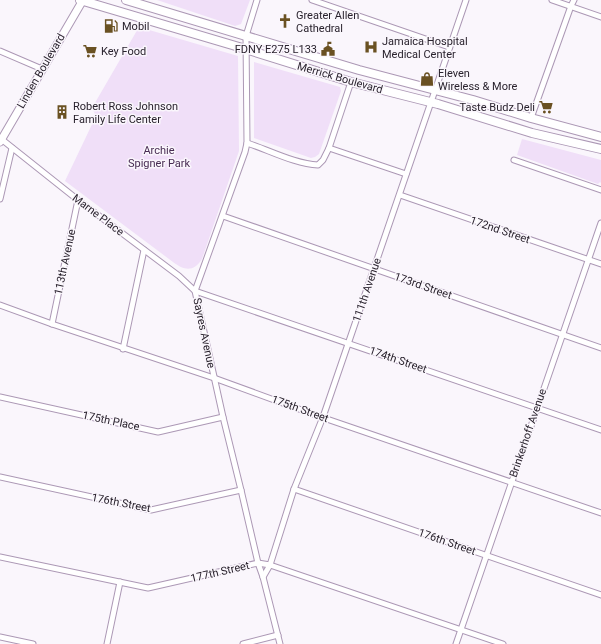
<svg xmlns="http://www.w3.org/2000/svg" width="601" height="644" font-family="Roboto,sans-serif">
<rect width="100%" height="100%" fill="#faf6fc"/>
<!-- green -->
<g fill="#f0dff8">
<polygon points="157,0 250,0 241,24 235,26"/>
<path d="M139 27 238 56 239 151 202 259C193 273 184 270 173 262L65 181 96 116 92 108Z"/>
<polygon points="254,62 340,87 341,91 319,154 315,157 311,158 254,138"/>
<polygon points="522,139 601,160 601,183 600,182 598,184 517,155"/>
</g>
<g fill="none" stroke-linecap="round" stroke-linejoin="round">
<defs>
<g id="minor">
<polyline points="257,0 246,36 247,143 245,152 195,291 223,417 241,490 258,563 263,577 280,644"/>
<polyline points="312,0 449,47"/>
<polyline points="552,0 601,17"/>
<polyline points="0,51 42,69"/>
<polyline points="531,118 571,6 574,0"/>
<polyline points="0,138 78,200 179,276 195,291 601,430"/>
<path d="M247 143C269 150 295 164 318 165L323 160 329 148 406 174"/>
<polyline points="329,148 351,82"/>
<polyline points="514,160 601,190"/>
<polyline points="400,195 601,264"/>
<polyline points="0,199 12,148"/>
<polyline points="223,216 601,348"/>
<polyline points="0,305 52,324 214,378 318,416 601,513"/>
<polyline points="52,324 78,200"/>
<polyline points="123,349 144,250"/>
<polyline points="0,397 158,432 223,417"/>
<polyline points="0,477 151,510 241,490"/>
<polyline points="294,489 601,595"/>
<polyline points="0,557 148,588 258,563 270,565 503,644"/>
<polyline points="263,577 270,565 294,489 323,417 466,0"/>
<polyline points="0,637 33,644"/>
<polyline points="107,644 120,582"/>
<polyline points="243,644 278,635"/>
<polyline points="456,644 601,223"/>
</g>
<polyline id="secondary" points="0,142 83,0"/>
<g id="primary">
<polyline points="80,0 239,47 351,82 438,104 532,133 601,149"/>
<polyline points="126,0 359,70 473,100 531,118 601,137"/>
</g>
</defs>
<!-- minor casing -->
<use href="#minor" stroke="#ac98b5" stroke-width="7"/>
<!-- secondary casing -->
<use href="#secondary" stroke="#ac98b5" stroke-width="9"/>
<!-- primary casing -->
<use href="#primary" stroke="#ac98b5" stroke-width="10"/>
<!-- minor -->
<use href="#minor" stroke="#fff" stroke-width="5"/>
<!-- secondary -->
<use href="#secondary" stroke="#fff" stroke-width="7"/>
<!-- primary -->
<use href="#primary" stroke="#fff" stroke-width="8"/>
</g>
<!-- icons -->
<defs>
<symbol id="church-bare" viewBox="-9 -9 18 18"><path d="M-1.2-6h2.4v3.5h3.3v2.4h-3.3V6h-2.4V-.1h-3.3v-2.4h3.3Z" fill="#6a5122" stroke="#faf6fc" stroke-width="2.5" paint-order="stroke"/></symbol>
<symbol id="fuel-bare" viewBox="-9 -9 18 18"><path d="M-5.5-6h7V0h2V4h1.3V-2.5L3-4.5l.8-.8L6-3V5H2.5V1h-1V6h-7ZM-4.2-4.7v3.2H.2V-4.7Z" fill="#6a5122" stroke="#faf6fc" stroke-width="2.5" paint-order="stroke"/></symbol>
<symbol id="hospital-bare" viewBox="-9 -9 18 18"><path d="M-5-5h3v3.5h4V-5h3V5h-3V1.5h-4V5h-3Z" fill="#6a5122" stroke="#faf6fc" stroke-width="2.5" paint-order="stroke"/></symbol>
<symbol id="civic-bare" viewBox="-9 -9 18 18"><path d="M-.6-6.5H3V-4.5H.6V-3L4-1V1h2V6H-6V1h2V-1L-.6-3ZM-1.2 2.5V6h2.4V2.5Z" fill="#6a5122" stroke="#faf6fc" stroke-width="2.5" paint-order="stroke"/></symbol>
<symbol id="supermarket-bare" viewBox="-9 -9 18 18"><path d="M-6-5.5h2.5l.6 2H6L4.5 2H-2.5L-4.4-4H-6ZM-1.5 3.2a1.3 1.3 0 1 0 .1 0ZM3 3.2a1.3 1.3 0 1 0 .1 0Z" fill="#6a5122" stroke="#faf6fc" stroke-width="2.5" paint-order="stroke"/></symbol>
<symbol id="shop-bare" viewBox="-9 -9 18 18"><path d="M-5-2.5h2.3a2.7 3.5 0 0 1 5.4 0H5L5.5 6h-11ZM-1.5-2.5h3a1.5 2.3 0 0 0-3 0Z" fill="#6a5122" stroke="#faf6fc" stroke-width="2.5" paint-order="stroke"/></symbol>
<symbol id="building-bare" viewBox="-9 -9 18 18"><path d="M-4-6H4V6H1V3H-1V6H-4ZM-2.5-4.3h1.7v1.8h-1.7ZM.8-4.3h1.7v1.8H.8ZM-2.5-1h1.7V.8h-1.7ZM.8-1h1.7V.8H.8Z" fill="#6a5122" stroke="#faf6fc" stroke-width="2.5" paint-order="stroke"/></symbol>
</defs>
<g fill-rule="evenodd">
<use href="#church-bare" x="275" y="11" width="20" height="20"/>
<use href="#fuel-bare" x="101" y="16" width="20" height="20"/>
<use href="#hospital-bare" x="361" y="37" width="20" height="20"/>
<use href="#civic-bare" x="318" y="39" width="20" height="20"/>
<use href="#supermarket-bare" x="80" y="41" width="20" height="20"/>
<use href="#shop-bare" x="417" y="69" width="20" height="20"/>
<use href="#supermarket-bare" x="536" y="97" width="20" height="20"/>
<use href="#building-bare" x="52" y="102" width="20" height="20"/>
</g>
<g text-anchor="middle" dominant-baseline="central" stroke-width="3" stroke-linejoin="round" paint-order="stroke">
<!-- poi labels -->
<g font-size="11" fill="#29222d" stroke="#faf6fc" text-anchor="start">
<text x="296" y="15">Greater Allen<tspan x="296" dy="13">Cathedral</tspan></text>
<text x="122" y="26">Mobil</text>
<text x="382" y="41">Jamaica Hospital<tspan x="382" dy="13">Medical Center</tspan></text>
<text x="317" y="49" text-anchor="end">FDNY E275 L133</text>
<text x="101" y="51">Key Food</text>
<text x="438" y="73">Eleven<tspan x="438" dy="13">Wireless &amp; More</tspan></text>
<text x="73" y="106">Robert Ross Johnson<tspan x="73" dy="13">Family Life Center</tspan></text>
<text x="535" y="107" text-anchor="end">Taste Budz Deli</text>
</g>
<!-- street labels -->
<g font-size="11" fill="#29222d" stroke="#faf6fc">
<text transform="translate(41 71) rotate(-60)">Linden Boulevard</text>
<text transform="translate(340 78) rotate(16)">Merrick Boulevard</text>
<text transform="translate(98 215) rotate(37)">Marne Place</text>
<text transform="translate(500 230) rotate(19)">172nd Street</text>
<text transform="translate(65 262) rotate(-78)">113th Avenue</text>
<text transform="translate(423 286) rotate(19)">173rd Street</text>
<text transform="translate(367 290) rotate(-71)">111th Avenue</text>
<text transform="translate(204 333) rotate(78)">Sayres Avenue</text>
<text transform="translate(398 360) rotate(19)">174th Street</text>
<text transform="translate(300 409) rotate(20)">175th Street</text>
<text transform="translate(111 421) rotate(12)">175th Place</text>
<text transform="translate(528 433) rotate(-71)">Brinkerhoff Avenue</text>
<text transform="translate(121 503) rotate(11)">176th Street</text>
<text transform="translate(447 542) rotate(19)">176th Street</text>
<text transform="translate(220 572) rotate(-13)">177th Street</text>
</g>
<!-- park labels -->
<g font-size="11" fill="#482c53" stroke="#faf6fc">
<text x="159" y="150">Archie<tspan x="159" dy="13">Spigner Park</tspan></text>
</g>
</g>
</svg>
